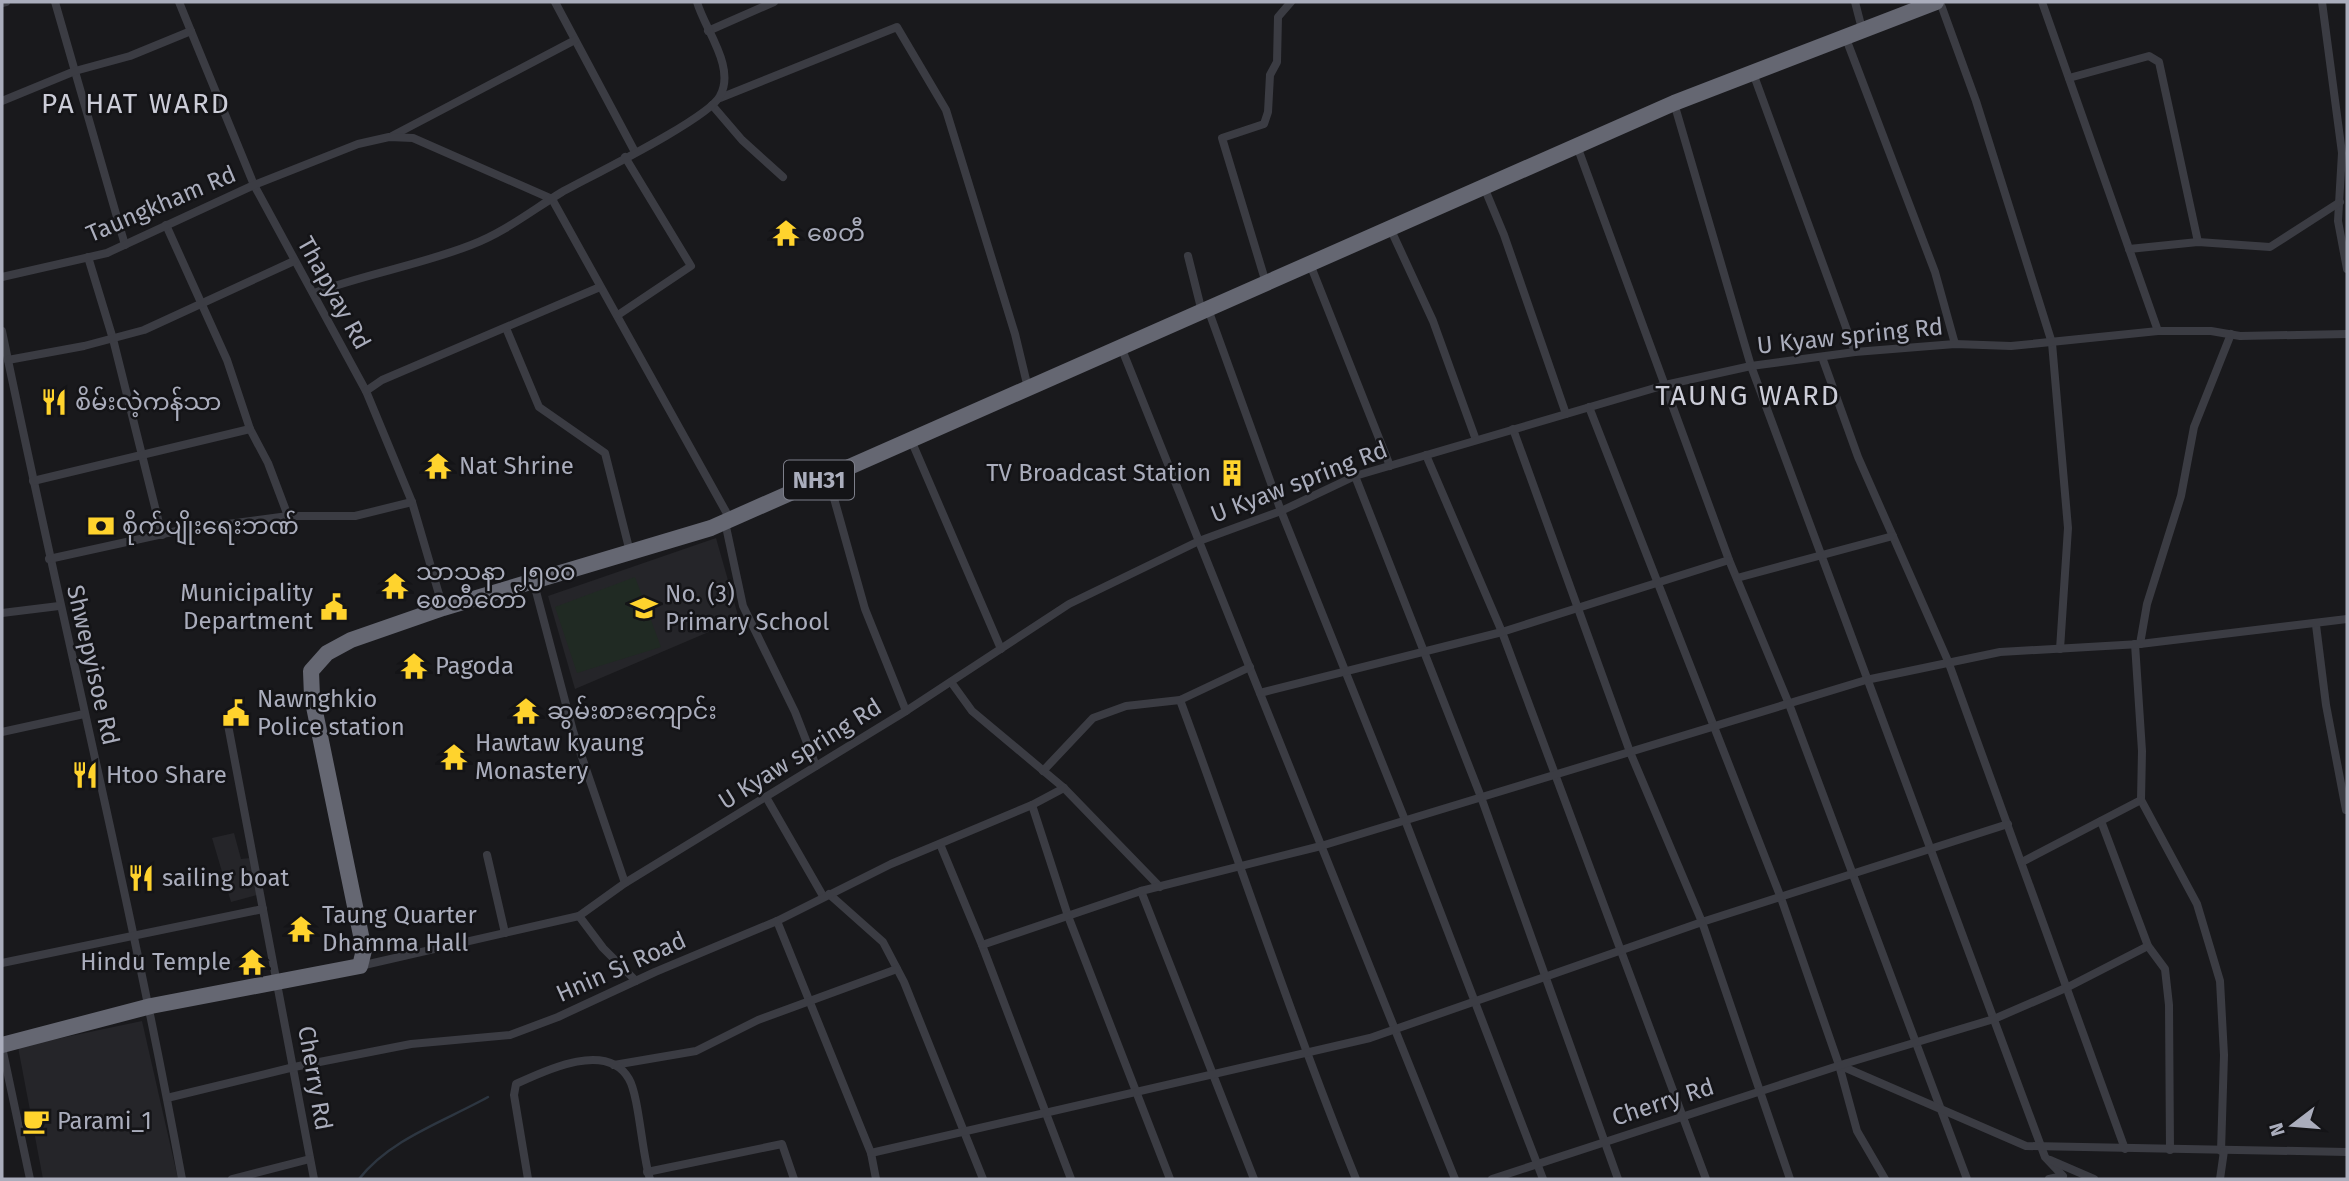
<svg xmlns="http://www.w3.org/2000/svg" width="2349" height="1181" font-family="'Fira Sans','Noto Sans Myanmar',sans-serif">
<rect width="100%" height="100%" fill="#19191c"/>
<!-- built -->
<g fill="#252529">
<polygon points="716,538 739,619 575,689 548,596"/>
<polygon points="234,833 241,859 250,858 257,895 231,902 212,838"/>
<polygon points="142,1021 178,1179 43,1179 18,1047"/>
</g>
<!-- green -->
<polygon fill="#202a23" points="635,577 661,647 577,673 555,607"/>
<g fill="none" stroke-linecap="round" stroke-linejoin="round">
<!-- stream -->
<path stroke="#2d3641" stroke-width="2.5" d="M359 1179C390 1139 445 1121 488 1097"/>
<!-- street -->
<g stroke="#3b3c43" stroke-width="8">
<polyline points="55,2 125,245"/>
<polyline points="179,2 254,185 366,391 412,502 443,608"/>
<polyline points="555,2 635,152"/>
<polyline points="1855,2 1862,29"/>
<polyline points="1940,2 1976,101 2052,343 2068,528 2060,649"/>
<polyline points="2042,2 2158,331"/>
<polyline points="2322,2 2342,153 2338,221 2347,269"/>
<polyline points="2,3 6,2"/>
<polyline points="708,31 774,2"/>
<polyline points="1845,36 1935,272 1955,344"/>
<polyline points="1753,73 1855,352"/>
<polyline points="2069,78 2149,56 2159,62 2198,242"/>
<polyline points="720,98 897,27 946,110 1015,334 1028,388"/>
<polyline points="2,101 75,71 130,56 191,31"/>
<polyline points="1674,103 1751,366 2045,1157 2063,1176 2049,1179"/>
<polyline points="712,105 742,140 783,177"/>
<polyline points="392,136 575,40"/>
<polyline points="1577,146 1729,560 1789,704 1967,1179"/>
<polyline points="1484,187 1504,235 1566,414"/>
<polyline points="166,225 227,360 250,429 268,463 288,516"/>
<polyline points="1390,228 1433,321 1476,440"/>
<polyline points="2129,249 2198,242 2270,247 2340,202"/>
<polyline points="1188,256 1202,312"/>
<polyline points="88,257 113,339 162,535"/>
<polyline points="1310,264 1390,466"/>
<polyline points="2,277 107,253 254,185 358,144 389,137 413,138 552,199 730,519"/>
<polyline points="1266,283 1222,138 1264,124 1268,112 1270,75 1277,62 1278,17 1291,2"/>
<path d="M314 293C365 274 420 265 471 245 505 232 531 211 562 192 591 176 708 119 720 96 736 67 705 30 697 2"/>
<polyline points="1208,309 1281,511 1405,820 1543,1179"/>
<polyline points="618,315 691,266 625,157"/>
<polyline points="506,328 539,407 605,453 630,552"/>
<path d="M2 331C60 614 130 895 182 1179"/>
<polyline points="1121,347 1455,1179"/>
<polyline points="1822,357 1858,457 1948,661 2125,1149"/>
<polyline points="8,360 84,346 144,330 294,261"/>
<polyline points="366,391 382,380 600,287"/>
<polyline points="1589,407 1781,898 1839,1065 1857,1131 1885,1179"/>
<polyline points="1513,429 1630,752 1702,922 2008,824"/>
<polyline points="911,440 1001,649"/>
<polyline points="1426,455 1502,632 1706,1179"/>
<polyline points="1355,476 1481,797 1618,1179"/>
<polyline points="828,477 865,609 906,711"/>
<polyline points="33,481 250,429"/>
<polyline points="725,522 743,606 795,712 816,766"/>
<polyline points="49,559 181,530 288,516 355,516 412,502"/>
<polyline points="1737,578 1893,536"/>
<polyline points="533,580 573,731 625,883"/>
<polyline points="2,613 59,606"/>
<polyline points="2316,625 2326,705 2346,810"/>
<polyline points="2135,644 2142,751 2141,800 2197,904 2220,981 2224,1055 2221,1151"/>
<polyline points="2140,644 2147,604 2181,496 2194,427 2231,334"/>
<polyline points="951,682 972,711 1064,788 1160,887"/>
<polyline points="1260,693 1502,632 1729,560"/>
<path d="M1180 700C1239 859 1292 1021 1356 1179"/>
<polyline points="228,725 314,1179"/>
<polyline points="2,732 84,714"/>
<polyline points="1043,771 1093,718 1126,706 1180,700 1250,667"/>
<polyline points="766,797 823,896"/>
<polyline points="1032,805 1068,916 1170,1179"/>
<polyline points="2101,821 2148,946 2165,969 2169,1005 2170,1150"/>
<polyline points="940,844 982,945 1071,1179"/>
<polyline points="487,855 505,933"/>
<polyline points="2022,862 2141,800"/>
<polyline points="1141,891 1254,1179"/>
<polyline points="829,894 883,942 904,982 983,1179"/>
<polyline points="579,916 603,948 636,981"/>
<polyline points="777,921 871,1153 876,1179"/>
<polyline points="982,945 1141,891 1321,846 1866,680 2000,652 2140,644 2347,619"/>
<polyline points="2,963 263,909"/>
<polyline points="360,966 579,916 625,883 906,711 1069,604 1199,541 1281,511 1355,476 1665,385 1751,366 1855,352 1955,344 2011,346 2158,331 2211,331 2240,336 2347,334"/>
<polyline points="2,1047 30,1179"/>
<polyline points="614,1065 696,1051 758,1020 897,969"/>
<polyline points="1839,1065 2026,1146 2347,1152"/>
<polyline points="167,1098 294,1067 411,1044 510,1035 558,1017 655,972 777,921 891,864 1032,805 1064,788"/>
<polyline points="871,1153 1370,1038 1702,922 1790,1179"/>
<polyline points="2050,1160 2094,1179"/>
<polyline points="647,1172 782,1144 794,1179"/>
<polyline points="232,1179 310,1159"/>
<path d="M528 1179 514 1095 516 1084C544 1071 607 1040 629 1079 639 1096 642 1155 650 1179"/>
<polyline points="1492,1179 1847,1063 1994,1019 2068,987 2148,946"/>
<polyline points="2220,1179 2224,1151"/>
</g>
<!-- highway -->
<polyline stroke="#656772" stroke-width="16" points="2,1045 151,1006 360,966 364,950 312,697 311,671 327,653 351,640 443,608 711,528 1674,103 1936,2"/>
</g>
<!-- icons -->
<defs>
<symbol id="temple-bare" viewBox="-9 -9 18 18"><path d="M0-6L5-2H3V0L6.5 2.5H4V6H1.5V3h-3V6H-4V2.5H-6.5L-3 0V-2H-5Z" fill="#ffd32d" stroke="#141417" stroke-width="2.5" paint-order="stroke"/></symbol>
<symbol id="restaurant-bare" viewBox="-9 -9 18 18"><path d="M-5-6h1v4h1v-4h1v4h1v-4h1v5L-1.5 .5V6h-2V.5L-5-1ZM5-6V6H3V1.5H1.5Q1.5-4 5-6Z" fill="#ffd32d" stroke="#141417" stroke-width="2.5" paint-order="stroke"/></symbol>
<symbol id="building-bare" viewBox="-9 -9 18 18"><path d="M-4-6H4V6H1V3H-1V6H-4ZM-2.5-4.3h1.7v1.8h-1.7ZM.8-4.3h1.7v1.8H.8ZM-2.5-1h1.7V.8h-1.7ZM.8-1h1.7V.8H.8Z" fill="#ffd32d" stroke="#141417" stroke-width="2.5" paint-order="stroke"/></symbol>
<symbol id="bank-bare" viewBox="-9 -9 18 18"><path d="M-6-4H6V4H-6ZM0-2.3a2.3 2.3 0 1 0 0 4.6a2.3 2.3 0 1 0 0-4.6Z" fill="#ffd32d" stroke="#141417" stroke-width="2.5" paint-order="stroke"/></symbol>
<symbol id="civic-bare" viewBox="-9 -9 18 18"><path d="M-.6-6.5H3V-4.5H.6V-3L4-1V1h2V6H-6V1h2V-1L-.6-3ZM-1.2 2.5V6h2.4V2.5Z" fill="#ffd32d" stroke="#141417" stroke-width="2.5" paint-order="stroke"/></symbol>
<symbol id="school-bare" viewBox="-9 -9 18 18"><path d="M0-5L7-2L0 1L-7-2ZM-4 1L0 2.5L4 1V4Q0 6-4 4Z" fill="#ffd32d" stroke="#141417" stroke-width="2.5" paint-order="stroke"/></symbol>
<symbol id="cafe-bare" viewBox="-9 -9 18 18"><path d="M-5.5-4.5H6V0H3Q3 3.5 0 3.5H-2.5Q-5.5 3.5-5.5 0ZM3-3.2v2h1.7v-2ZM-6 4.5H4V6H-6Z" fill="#ffd32d" stroke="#141417" stroke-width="2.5" paint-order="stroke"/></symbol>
</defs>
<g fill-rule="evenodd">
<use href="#temple-bare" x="767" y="214" width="38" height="38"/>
<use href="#restaurant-bare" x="35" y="383" width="38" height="38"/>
<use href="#temple-bare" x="419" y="447" width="38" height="38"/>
<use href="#building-bare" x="1213" y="454" width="38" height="38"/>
<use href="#bank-bare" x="82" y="507" width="38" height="38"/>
<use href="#temple-bare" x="376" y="567" width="38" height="38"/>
<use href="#civic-bare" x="315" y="588" width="38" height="38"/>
<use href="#school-bare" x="625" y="589" width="38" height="38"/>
<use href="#temple-bare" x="395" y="647" width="38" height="38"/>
<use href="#temple-bare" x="507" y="692" width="38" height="38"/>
<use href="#civic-bare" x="217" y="694" width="38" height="38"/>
<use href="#temple-bare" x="435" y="738" width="38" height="38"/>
<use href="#restaurant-bare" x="66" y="756" width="38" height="38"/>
<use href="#restaurant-bare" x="122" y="859" width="38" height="38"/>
<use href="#temple-bare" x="282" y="910" width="38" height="38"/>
<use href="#temple-bare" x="233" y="943" width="38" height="38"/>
<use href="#cafe-bare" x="17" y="1102" width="38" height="38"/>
</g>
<g text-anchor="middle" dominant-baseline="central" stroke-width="5" stroke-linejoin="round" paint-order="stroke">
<!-- shield labels -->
<rect fill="#141417" stroke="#7d7f8a" stroke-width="2" x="784" y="460.5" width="70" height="39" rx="5"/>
<g font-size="23" font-weight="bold" fill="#aaadbc">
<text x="819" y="480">NH31</text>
</g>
<!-- street labels -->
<g font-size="24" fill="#aaadbc" stroke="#141417">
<text transform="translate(161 204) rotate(-23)">Taungkham Rd</text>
<text transform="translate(334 293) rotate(61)">Thapyay Rd</text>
<text transform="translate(1850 336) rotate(-6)">U Kyaw spring Rd</text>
<text transform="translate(1299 482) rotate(-21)">U Kyaw spring Rd</text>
<text transform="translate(93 665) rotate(77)">Shwepyisoe Rd</text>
<text transform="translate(800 754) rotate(-32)">U Kyaw spring Rd</text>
<text transform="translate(621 967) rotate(-24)">Hnin Si Road</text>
<text transform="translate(315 1078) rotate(80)">Cherry Rd</text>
<text transform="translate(1663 1102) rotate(-18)">Cherry Rd</text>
</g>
<!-- poi labels -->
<g font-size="24" fill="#aaadbc" stroke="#141417" text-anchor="start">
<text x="807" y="233">စေတီ</text>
<text x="75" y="402">စိမ်းလဲ့ကန်သာ</text>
<text x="459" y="466">Nat Shrine</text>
<text x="1211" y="473" text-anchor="end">TV Broadcast Station</text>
<text x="122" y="526">စိုက်ပျိုးရေးဘဏ်</text>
<text x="416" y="572">သာသနာ ၂၅၀၀<tspan x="416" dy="28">စေတီတော်</tspan></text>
<text x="313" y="593" text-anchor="end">Municipality<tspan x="313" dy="28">Department</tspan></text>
<text x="665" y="594">No. (3)<tspan x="665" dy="28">Primary School</tspan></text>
<text x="435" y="666">Pagoda</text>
<text x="257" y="699">Nawnghkio<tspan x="257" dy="28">Police station</tspan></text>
<text x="547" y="711">ဆွမ်းစားကျောင်း</text>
<text x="475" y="743">Hawtaw kyaung<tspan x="475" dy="28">Monastery</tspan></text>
<text x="106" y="775">Htoo Share</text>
<text x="162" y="878">sailing boat</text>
<text x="322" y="915">Taung Quarter<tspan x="322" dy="28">Dhamma Hall</tspan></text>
<text x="231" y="962" text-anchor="end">Hindu Temple</text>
<text x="57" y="1121">Parami_1</text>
</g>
<!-- quarter labels -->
<g font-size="28" letter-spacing="2" fill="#cccdd8" stroke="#141417">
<text x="136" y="103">PA HAT WARD</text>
<text x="1748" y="395">TAUNG WARD</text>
</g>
</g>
<!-- border -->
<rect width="2349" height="1181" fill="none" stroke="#aaadbc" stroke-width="7"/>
<!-- north arrow -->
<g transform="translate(2293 1125) rotate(254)" stroke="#141417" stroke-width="5" paint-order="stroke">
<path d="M0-5L12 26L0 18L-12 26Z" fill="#aaadbc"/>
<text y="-10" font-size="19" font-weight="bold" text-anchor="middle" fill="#aaadbc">N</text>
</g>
</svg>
